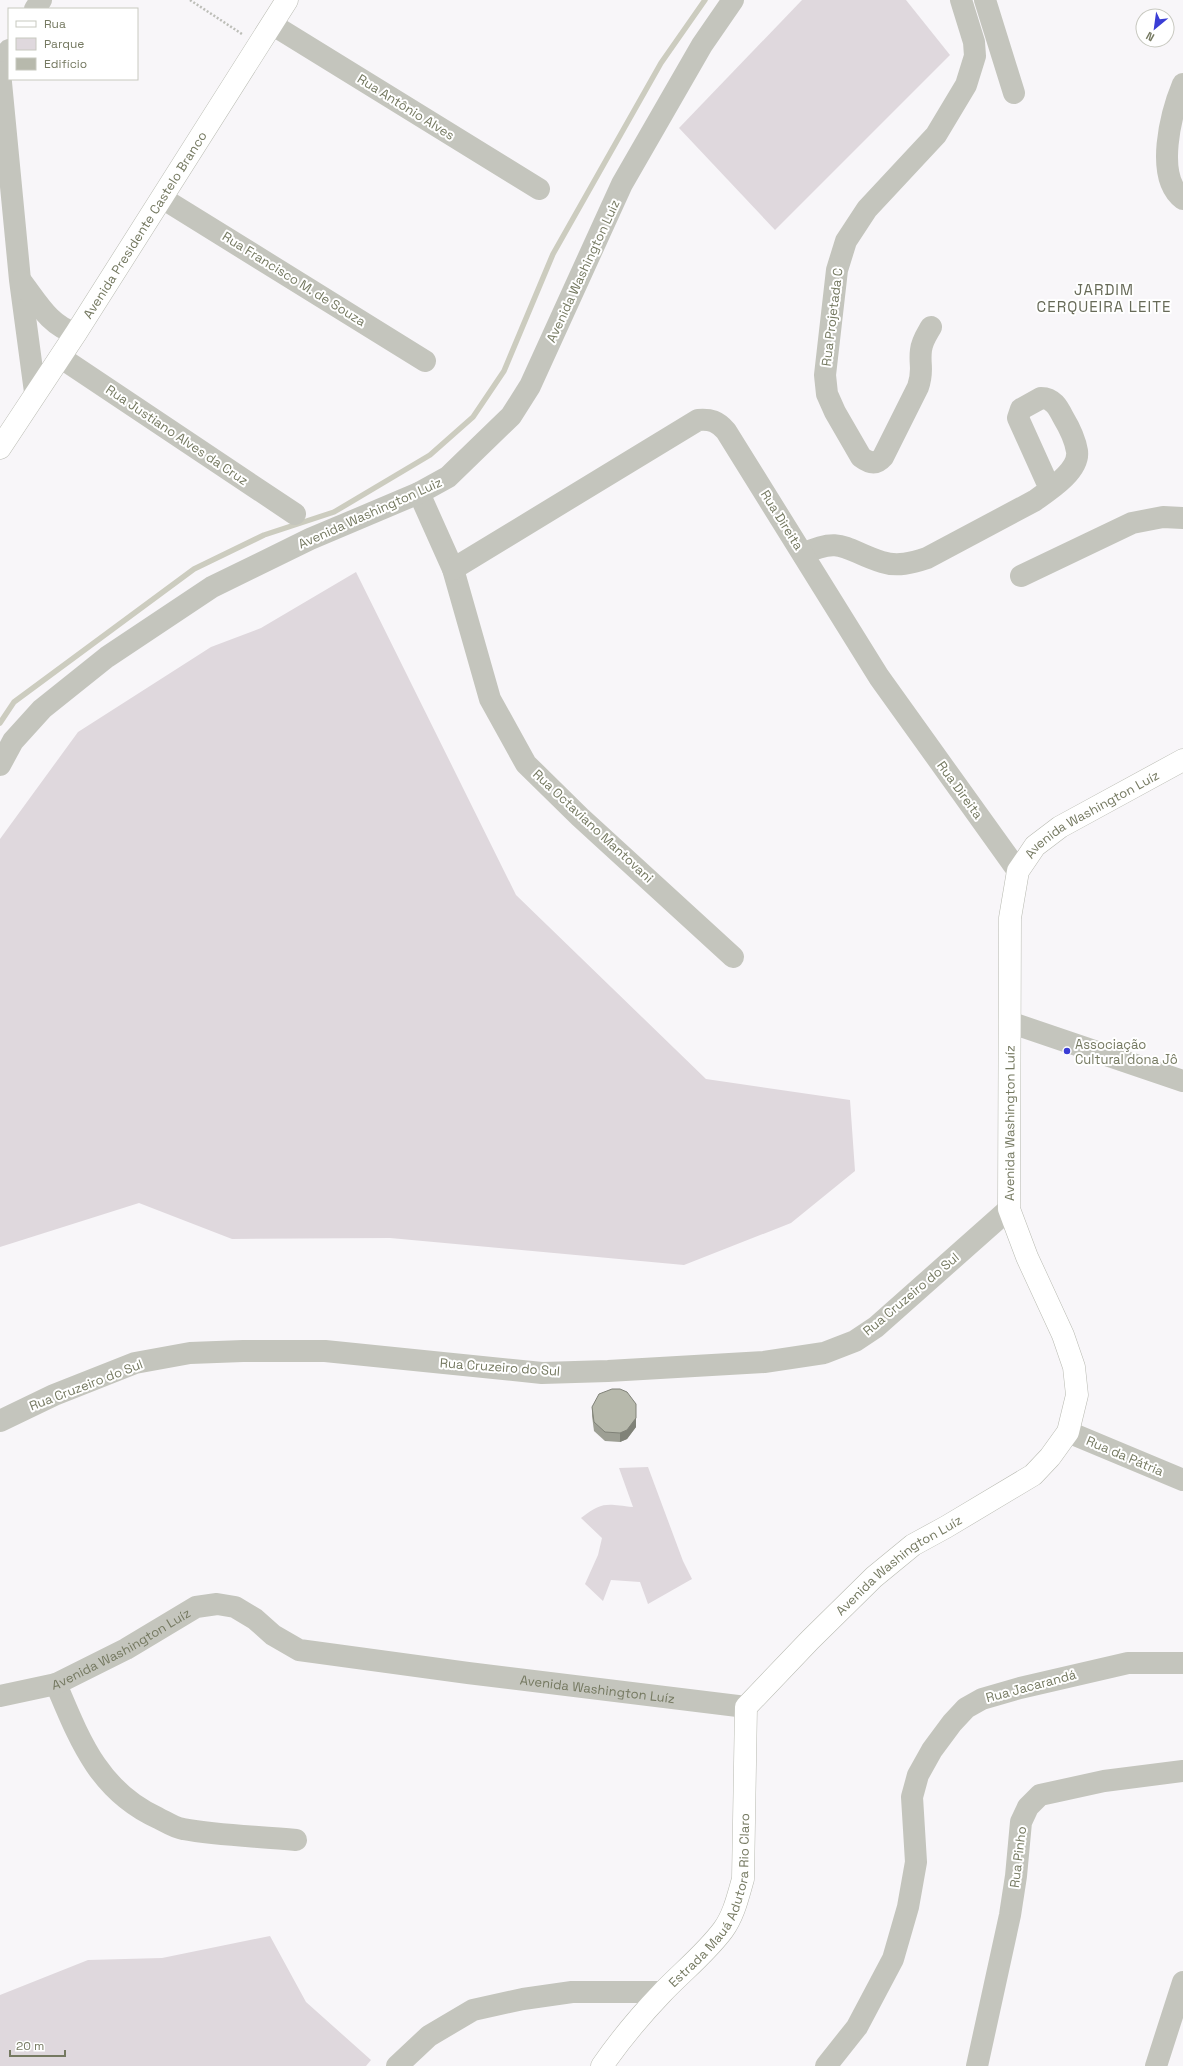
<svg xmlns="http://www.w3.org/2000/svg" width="1183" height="2066" font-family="'Space Grotesk',sans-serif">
<rect width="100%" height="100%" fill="#f8f6f9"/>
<!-- green -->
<g fill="#dfd8dd">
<polygon points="802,0 906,0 950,55 775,230 679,128"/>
<polygon points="356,572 516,895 706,1079 850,1100 855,1171 791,1223 684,1265 390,1238 232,1239 139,1203 0,1247 0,839 78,732 211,647 261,628"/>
<path d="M648 1467 683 1561 692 1579 648 1604 640 1582 611 1580 603 1601 585 1584 598 1555 602 1538 581 1518C603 1501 606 1504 633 1507L619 1468Z"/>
<polygon points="270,1936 306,2002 371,2060 366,2066 0,2066 0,1995 88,1960 162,1958"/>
</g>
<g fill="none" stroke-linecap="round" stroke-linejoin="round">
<!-- stream -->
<polyline stroke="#ccccbf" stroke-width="5.5" points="0,723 14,702 194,569 264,535 334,512 430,455 473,417 504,371 553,254 661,63 705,0"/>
<defs>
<g id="major">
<path id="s2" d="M0 448 76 333 287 0"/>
<path id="s3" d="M602 2066C620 2040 640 2016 662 1993 682 1972 705 1954 723 1930 734 1915 738 1896 743 1879L746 1707 810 1640 874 1577 913 1545 946 1527 1033 1475 1050 1457 1068 1432 1077 1395 1074 1367 1063 1335 1027 1257 1009 1209 1010 918 1018 871 1035 846 1060 827 1183 760"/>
</g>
</defs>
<!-- major casing -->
<use href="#major" stroke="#b8bab1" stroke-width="23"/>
<!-- path -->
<polyline stroke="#bdbeb8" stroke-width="2.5" stroke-dasharray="2 2" stroke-linecap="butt" points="190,0 242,34"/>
<!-- minor -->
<g stroke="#c4c5bd" stroke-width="22">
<polyline points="985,0 1014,93"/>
<polyline points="35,9 41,0"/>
<polyline points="273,25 539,189"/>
<polyline points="0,64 9,50"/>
<polyline points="0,72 20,280 35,392"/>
<path d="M1183 84C1171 113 1154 177 1183 199"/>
<polyline points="162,198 425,361"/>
<path d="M21 281C36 300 50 327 76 333"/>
<path d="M931 327C927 334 922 341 921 350 919 365 924 370 918 387L883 457C876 465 869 463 861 457L835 412 827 394 825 375 837 270 846 241 867 209 936 135 966 85 975 56 974 42 961 0"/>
<polyline points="60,357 295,514"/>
<polyline points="419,493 453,569 490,699 526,764 580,817 733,957"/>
<path d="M803 554C842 535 846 551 882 562 897 567 912 563 927 558L1034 501C1048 491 1080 471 1077 451 1075 439 1069 427 1063 417 1058 407 1053 398 1041 398L1021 409 1018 418 1050 489"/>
<path d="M453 569 698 420C711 419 717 421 726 431L879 677 1018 871"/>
<polyline points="1021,576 1132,523 1163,517 1183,518"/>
<polyline points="0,765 13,741 42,709 107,657 212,587 310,539 419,493 448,477 511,416 530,386 622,184 702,45 733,0"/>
<polyline points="1009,1022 1183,1081"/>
<polyline points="0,1421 54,1395 135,1363 190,1353 243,1351 325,1351 542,1373 608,1371 764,1362 824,1353 855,1341 876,1327 1009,1209"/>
<polyline points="1068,1432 1183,1480"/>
<path d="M56 1684C80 1741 99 1791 158 1818 166 1822 175 1828 183 1829 220 1836 259 1836 296 1840"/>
<path id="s1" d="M0 1696 56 1684 126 1649 196 1607 217 1604 235 1607 255 1619 273 1635 299 1650 468 1673 746 1707"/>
<polyline points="397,2066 429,2036 473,2010 523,1999 572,1992 663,1992"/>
<polyline points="826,2066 857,2027 893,1959 908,1907 916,1862 912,1797 918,1775 932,1750 952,1723 966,1708 982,1699 1020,1688 1128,1663 1183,1663"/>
<polyline points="977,2066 1010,1915 1016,1876 1021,1822 1028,1807 1040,1795 1063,1790 1104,1781 1183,1771"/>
<polyline points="1156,2066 1183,1982"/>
</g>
<!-- major -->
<use href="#major" stroke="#fff" stroke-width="22"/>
</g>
<!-- wall -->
<polygon fill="#9d9f94" points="592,1407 636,1427 627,1439 620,1442 605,1441 594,1431 592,1416"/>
<!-- shaded-wall -->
<polygon fill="#808278" points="636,1418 636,1427 627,1439 620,1442 620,1433"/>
<!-- building -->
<polygon fill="#b7b9ac" stroke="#808278" points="612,1389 620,1389 627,1392 636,1404 636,1418 627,1430 620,1433 605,1432 594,1422 592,1407 599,1394"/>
<!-- markers -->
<circle fill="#3a3dd5" stroke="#fff" stroke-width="1.5" cx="1067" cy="1051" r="4"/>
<g text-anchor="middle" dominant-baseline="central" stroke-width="4" stroke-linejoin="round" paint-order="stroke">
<!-- street labels -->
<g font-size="13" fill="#757961" stroke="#fff">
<text transform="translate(406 107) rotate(32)">Rua Antônio Alves</text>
<text stroke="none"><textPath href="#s2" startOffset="266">Avenida Presidente Castelo Branco</textPath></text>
<text transform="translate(583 271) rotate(-65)">Avenida Washington Luiz</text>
<text transform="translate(294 279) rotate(32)">Rua Francisco M. de Souza</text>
<text transform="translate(832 317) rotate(-83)">Rua Projetada C</text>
<text transform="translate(177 435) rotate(34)">Rua Justiano Alves da Cruz</text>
<text transform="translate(370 513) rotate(-24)">Avenida Washington Luiz</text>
<text transform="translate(782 520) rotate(58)">Rua Direita</text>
<text transform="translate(960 790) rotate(54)">Rua Direita</text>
<text stroke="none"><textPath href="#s3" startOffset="1508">Avenida Washington Luíz</textPath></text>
<text transform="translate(593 826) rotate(43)">Rua Octaviano Mantovani</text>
<text stroke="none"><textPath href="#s3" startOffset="1160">Avenida Washington Luíz</textPath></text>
<text transform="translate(911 1294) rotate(-40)">Rua Cruzeiro do Sul</text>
<text transform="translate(500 1367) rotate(4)">Rua Cruzeiro do Sul</text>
<text transform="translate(86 1385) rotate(-21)">Rua Cruzeiro do Sul</text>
<text transform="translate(1125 1456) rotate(23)">Rua da Pátria</text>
<text stroke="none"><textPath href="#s3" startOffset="619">Avenida Washington Luíz</textPath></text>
<text stroke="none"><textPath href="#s1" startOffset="131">Avenida Washington Luíz</textPath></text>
<text transform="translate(1031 1686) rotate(-15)">Rua Jacarandá</text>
<text stroke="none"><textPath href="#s1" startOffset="635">Avenida Washington Luíz</textPath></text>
<text transform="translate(1018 1857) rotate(-83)">Rua Pinho</text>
<text stroke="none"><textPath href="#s3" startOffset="205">Estrada Mauá Adutora Rio Claro</textPath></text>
</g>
<!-- poi labels -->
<g font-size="13" fill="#757961" stroke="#fff" text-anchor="start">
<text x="1075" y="1044">Associação<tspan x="1075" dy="15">Cultural dona Jô</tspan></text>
</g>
<!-- quarter labels -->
<g font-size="15" letter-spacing="1" fill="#676a58" stroke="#fff">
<text x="1104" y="289">JARDIM<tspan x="1104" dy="17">CERQUEIRA LEITE</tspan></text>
</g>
</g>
<!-- legend -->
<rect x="8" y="8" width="130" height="72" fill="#ffffff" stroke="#c8c9c0"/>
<rect x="16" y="21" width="20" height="6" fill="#ffffff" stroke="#c8c9c0"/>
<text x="44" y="28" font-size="12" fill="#757961">Rua</text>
<rect x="16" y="38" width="20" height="12" fill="#dfd8dd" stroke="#c8c9c0"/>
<text x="44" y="48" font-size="12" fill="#757961">Parque</text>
<rect x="16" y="58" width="20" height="12" fill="#b7b9ac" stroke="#c8c9c0"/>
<text x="44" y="68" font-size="12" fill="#757961">Edifício</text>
<!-- north arrow -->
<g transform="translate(1155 28) rotate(209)"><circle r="19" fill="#ffffff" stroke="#c8c9c0"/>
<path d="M0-3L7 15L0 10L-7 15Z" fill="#3a3dd5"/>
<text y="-6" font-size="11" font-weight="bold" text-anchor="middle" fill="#757961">N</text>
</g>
<!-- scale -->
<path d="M10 2050v6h55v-6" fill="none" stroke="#757961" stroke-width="2"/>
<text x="16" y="2050" font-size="12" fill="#757961" stroke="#ffffff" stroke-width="3" paint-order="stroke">20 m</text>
</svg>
